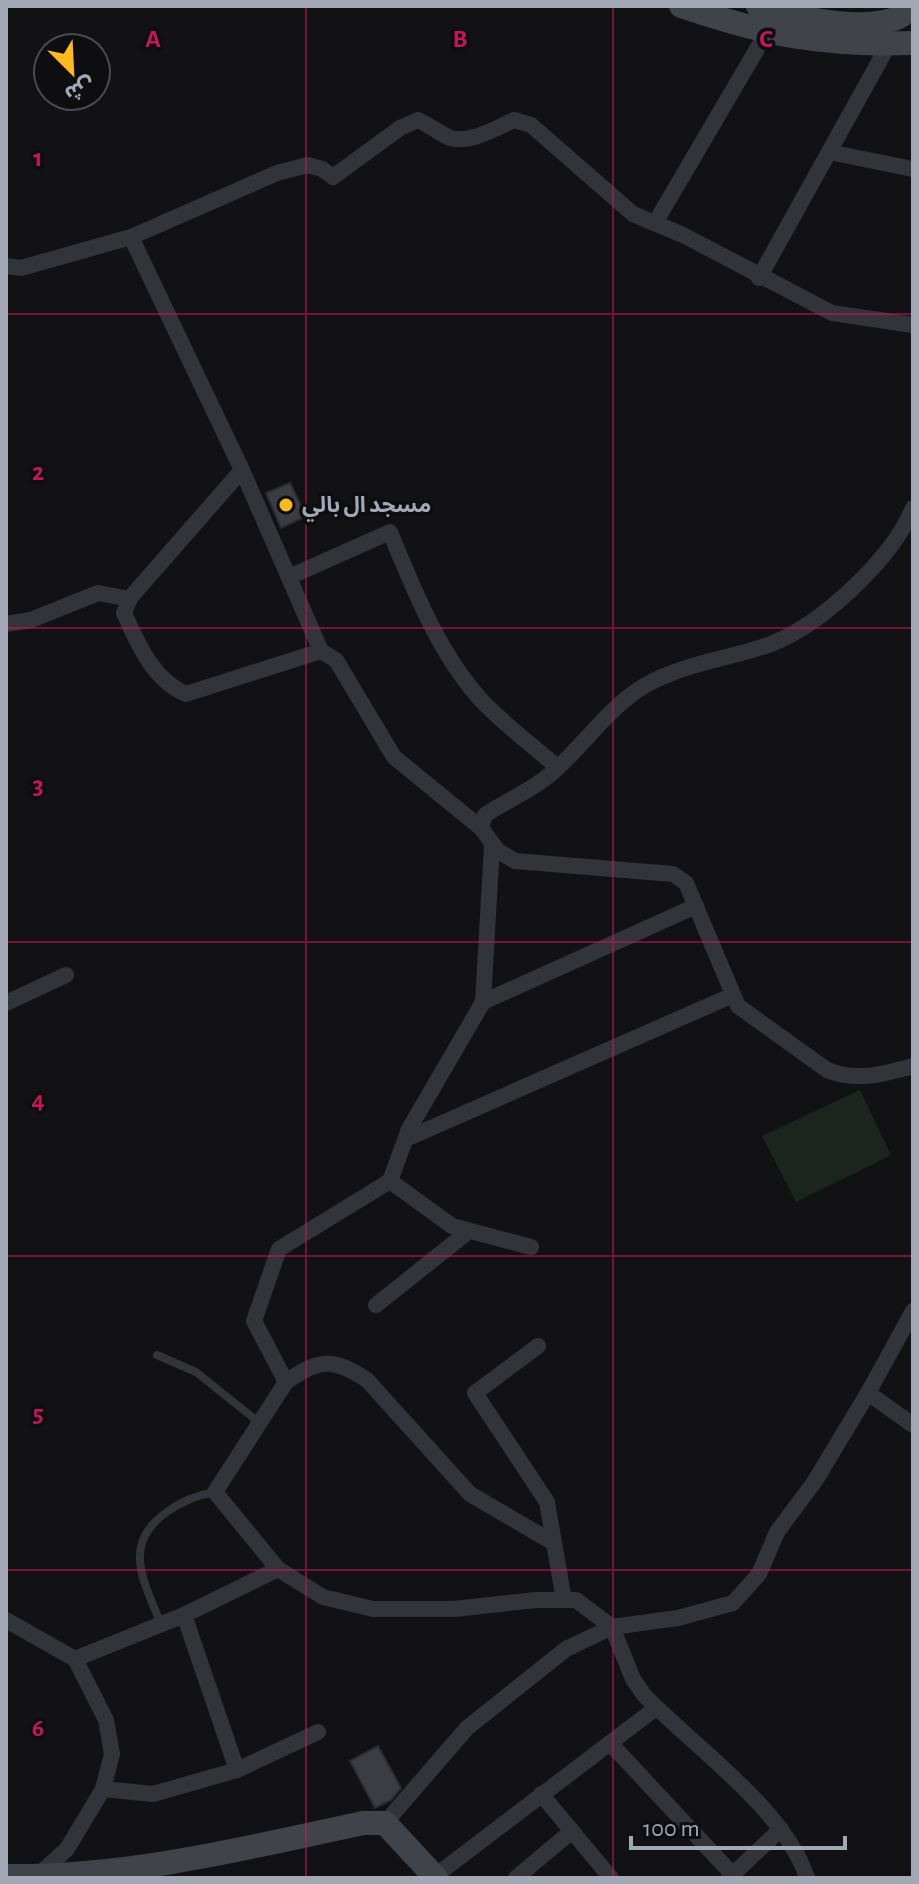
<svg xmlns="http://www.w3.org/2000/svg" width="919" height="1884" font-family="'Alegreya Sans','Noto Sans Arabic',sans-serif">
<rect width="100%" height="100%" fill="#121214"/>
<!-- green -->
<polygon fill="#1c241e" points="860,1090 891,1155 796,1202 762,1136"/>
<!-- building -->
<g fill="#3c3d42" stroke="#2c2c31" stroke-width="2">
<polygon points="290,483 306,516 281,528 266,493"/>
<polygon points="378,1746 401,1788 391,1800 375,1808 350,1761"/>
</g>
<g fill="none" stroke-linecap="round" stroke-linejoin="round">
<!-- service -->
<g stroke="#33343a" stroke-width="8">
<polyline points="157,1355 196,1372 261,1424"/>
<path d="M161 1625C154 1605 140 1580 140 1558 139 1520 185 1497 215 1492"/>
</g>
<!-- minor -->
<g stroke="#33343a" stroke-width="16">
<polyline points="829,152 913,169"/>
<polyline points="655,223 767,32"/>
<path d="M131 237 242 470 130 598 124 613C138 644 153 680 186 694L321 651 336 660 394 757 481 828"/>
<path d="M6 266 21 268 131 237 277 173 308 165 322 169 333 177 400 128 418 120C429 125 436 131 446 136 465 147 496 128 514 120L531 125 633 214 683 235 832 313 913 325"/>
<polyline points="759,278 889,44"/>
<polyline points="242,470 321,651"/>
<path d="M913 508C892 559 822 624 771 644 730 659 683 663 644 686 605 710 581 750 547 777 528 792 504 802 485 815L481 828 498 851 515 861 673 874 686 883 738 1006 827 1070C857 1082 883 1074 913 1066"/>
<path d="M289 577 390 532C414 590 439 654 482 701 505 725 532 745 557 767"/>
<polyline points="6,624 31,620 98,593 130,599"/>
<path d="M492 846 483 1002 409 1129 390 1181 279 1249 254 1321 286 1382 215 1492 278 1569 323 1597 373 1609H454L536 1600H576L612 1627 633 1679 644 1695C694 1747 785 1809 807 1878"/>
<polyline points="483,1002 696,906"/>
<polyline points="6,1003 66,975"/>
<polyline points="406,1139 733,995"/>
<polyline points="390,1181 452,1226 531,1247"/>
<polyline points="376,1305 469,1231"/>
<polyline points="538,1346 475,1393 547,1502 564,1600"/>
<path d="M286 1382C319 1358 334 1358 367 1380L470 1494 554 1543"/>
<polyline points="868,1393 913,1425"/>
<polyline points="184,1615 237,1770"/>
<polyline points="6,1620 75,1659 106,1720 112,1754 103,1789 67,1849 36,1877"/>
<polyline points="75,1659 184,1615 278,1569"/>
<polyline points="610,1743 733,1875"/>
<polyline points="103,1789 153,1794 237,1770 318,1732"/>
<polyline points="541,1794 611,1878"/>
<polyline points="385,1823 467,1728 566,1649 612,1627 678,1618 733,1603 759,1574 777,1532 815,1481 868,1393 913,1311"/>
<polyline points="435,1876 656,1708"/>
<polyline points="516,1878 572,1831"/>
<polyline points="729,1878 781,1829"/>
</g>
<!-- secondary -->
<g stroke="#41434a" stroke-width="24">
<path d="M681 6C766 35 822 46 913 43"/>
<path d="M758 6C790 17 890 41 911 6"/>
<path d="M6 1876C125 1878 247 1848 363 1823H385L436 1878"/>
</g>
</g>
<!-- grid -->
<path fill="none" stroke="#c2185b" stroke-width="2" stroke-opacity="0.55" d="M306 6V1878M613 6V1878M6 314H913M6 628H913M6 942H913M6 1256H913M6 1570H913"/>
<!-- markers -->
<circle fill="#ffb920" stroke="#0e0d0f" stroke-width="3" cx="286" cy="505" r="8"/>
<g text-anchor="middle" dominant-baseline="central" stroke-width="7" stroke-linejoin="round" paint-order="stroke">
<!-- poi labels -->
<g font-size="22" font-weight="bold" fill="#a3a8b6" stroke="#0e0d0f" text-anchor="start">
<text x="302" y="505">مسجد ال بالي</text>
</g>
</g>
<g font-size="26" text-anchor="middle" font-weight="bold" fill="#c2185b" stroke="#0e0d0f" stroke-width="7" stroke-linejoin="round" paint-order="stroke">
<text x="153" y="47">A</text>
<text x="460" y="47">B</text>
<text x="766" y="47">C</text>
<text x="38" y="166">1</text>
<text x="38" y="480">2</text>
<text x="38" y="794">3</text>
<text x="38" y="1108">4</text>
<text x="38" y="1422">5</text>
<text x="38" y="1736">6</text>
</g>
<!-- border -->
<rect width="919" height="1884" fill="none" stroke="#a3a8b6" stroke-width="16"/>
<!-- north arrow -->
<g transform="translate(72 72) rotate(156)"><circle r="38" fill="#0e0d0f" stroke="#4a4b52" stroke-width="2"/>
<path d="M0-6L14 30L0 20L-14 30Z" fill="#ffb920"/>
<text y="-12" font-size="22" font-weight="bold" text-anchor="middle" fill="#a3a8b6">ش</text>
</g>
<!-- scale -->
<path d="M631 1836v12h214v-12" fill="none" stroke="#a3a8b6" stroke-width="4"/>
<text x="643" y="1836" font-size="24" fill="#a3a8b6" stroke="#0e0d0f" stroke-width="6" paint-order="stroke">100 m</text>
</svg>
